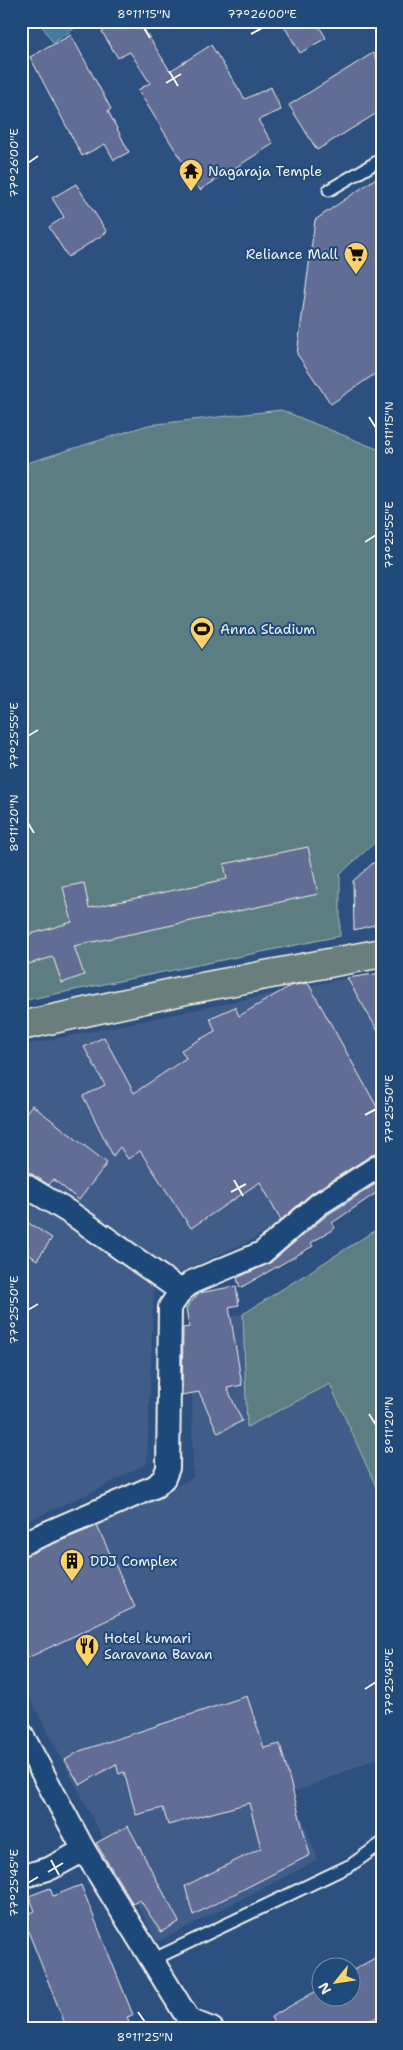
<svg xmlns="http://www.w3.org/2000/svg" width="403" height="2050" font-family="'Shantell Sans',sans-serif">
<rect width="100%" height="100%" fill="#2c507f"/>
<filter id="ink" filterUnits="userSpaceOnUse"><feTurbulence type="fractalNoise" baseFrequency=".02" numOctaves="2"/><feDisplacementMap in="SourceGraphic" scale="10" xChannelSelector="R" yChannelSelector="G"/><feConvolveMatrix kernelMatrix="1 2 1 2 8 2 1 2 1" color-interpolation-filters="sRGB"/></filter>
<g filter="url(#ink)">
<!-- built -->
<g fill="#405c88">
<polygon points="347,978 382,1038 382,1160 256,1238 154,1284 147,1463 99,1489 21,1524 21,1046"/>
<polygon points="243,1314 248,1426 330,1384 382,1500 382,1756 293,1793 318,1860 157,1942 21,1681 21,1558 193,1478 191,1322"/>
</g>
<!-- green -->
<g fill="#5c7e83" stroke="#a8b8b6">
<polygon points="281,410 382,451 382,836 340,874 340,936 21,1001 21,465 148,425"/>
<polygon points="382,1226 382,1500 330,1384 247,1427 243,1314"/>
</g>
<!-- water -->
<polygon fill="#427b9d" stroke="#89aabb" points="39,21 85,21 53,43"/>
<!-- building -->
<g fill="#626d95" stroke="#f4f1e8">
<polygon points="118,21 139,21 170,71 211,45 245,99 271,87 281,110 258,120 273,144 200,190 138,90 150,83 130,52 118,58 102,32"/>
<polygon points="281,21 316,21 326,38 300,53"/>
<polygon points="71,35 111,109 108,111 129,152 114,160 105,144 82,156 30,57"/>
<polygon points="373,53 382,68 382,110 317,150 289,105"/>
<polygon points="382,174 382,369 331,404 297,354 315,220"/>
<polygon points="76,184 107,232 68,257 49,227 64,217 52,198"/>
<polygon points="308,847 318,894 74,946 84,975 62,983 53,957 21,966 21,937 72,922 63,887 84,883 89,908 227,879 224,864"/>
<polygon points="382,855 382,923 354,930 353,881"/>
<polygon points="382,973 382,1038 347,978"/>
<polygon points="308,983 382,1116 382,1151 375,1153 312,1193 281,1220 260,1182 191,1228 140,1151 128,1159 120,1147 113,1156 83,1096 105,1085 84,1047 104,1037 134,1093 186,1058 181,1050 215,1031 210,1018 235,1007 239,1016 290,986"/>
<polygon points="32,1105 107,1163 79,1200 53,1179 49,1185 21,1167 21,1119"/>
<polygon points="382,1180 382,1189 332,1223 335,1228 311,1243 313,1246 240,1288 237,1278 270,1263 327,1215"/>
<polygon points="21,1218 52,1238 37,1260 21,1249"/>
<polygon points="236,1286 239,1305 229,1307 242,1385 227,1388 242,1421 218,1433 199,1392 182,1395 183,1328 189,1327 186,1308 199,1293"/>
<polygon points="97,1526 135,1607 21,1661 21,1557"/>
<polygon points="247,1696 264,1748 280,1744 310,1855 193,1915 185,1886 261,1848 249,1803 168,1825 163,1808 136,1815 124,1772 119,1774 116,1764 80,1785 65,1760 80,1751"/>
<polygon points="128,1826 179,1922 161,1932 140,1900 133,1904 96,1843"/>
<polygon points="81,1885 133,2015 127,2017 131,2029 67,2029 22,1916 35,1911 29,1896 50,1888 53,1896"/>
<polygon points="382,1954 382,2014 355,2029 277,2029 271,2017 320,1989 320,1998 350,1998 350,1972"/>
</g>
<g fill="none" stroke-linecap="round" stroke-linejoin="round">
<defs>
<g id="service">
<polyline points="329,190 382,159"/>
<polyline points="152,1960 351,1865 382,1843"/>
</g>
<g id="minor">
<polyline points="21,1183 72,1214 181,1291"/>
<polyline points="21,1544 156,1486 164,1478 168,1468 170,1307 181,1291 192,1282 262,1253 319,1204 382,1164"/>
<polyline points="21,1733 84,1850 189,2020 212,2029"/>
<polyline points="21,1877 51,1868 84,1850"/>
</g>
<polyline id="primary" points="21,1026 186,990 382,953"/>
</defs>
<!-- service casing -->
<use href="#service" stroke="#f4f1e8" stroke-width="15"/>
<!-- minor casing -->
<use href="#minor" stroke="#f4f1e8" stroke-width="26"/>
<!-- primary casing -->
<use href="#primary" stroke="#f4f1e8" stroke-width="31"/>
<!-- service -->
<use href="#service" stroke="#1f4a7a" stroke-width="11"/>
<!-- minor -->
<use href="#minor" stroke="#1f4a7a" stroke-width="22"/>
<!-- primary -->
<use href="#primary" stroke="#6b7f7c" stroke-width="28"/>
</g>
</g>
<!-- ticks -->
<path fill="none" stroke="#f4f1e8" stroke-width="2" d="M144 28 150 38M251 34 262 28M169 71 178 86M166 83 181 74M28 163 38 156M369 417 376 428M365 542 376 535M28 736 38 730M28 823 34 833M365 1115 376 1109M234 1180 243 1196M231 1192 246 1184M28 1310 38 1304M369 1414 376 1425M365 1689 376 1682M51 1860 59 1875M48 1872 63 1863M28 1883 38 1877M138 2012 145 2022"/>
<!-- icons -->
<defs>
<symbol id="temple-pin" viewBox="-11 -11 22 30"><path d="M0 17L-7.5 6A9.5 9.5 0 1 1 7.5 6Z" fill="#ffd166" stroke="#1f4a7a"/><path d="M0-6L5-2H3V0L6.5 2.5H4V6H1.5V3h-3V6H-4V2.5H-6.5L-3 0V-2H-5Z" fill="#111"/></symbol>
<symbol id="supermarket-pin" viewBox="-11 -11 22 30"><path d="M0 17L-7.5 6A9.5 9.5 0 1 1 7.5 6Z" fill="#ffd166" stroke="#1f4a7a"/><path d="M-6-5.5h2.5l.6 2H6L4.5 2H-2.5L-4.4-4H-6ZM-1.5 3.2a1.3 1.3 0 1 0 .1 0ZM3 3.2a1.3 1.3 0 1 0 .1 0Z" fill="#111"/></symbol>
<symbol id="stadium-pin" viewBox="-11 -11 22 30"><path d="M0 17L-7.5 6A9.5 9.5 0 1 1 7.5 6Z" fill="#ffd166" stroke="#1f4a7a"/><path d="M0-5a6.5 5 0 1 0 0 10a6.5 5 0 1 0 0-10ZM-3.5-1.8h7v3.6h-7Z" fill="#111"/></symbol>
<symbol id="building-pin" viewBox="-11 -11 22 30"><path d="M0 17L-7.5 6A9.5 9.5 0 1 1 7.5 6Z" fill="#ffd166" stroke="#1f4a7a"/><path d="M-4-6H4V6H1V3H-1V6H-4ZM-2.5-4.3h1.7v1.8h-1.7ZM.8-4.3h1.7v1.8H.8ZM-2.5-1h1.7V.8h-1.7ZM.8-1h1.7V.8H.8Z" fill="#111"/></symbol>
<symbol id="restaurant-pin" viewBox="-11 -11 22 30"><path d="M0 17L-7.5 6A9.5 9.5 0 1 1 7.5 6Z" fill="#ffd166" stroke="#1f4a7a"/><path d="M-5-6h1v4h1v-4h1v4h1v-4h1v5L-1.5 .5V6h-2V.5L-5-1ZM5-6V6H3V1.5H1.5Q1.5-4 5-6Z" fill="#111"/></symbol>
</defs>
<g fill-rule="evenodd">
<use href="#temple-pin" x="177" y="157" width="28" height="38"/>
<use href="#supermarket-pin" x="342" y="240" width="28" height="38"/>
<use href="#stadium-pin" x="188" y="615" width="28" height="38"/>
<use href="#building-pin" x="58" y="1547" width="28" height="38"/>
<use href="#restaurant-pin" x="73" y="1632" width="28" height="38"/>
</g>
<g text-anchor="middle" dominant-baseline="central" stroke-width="4" stroke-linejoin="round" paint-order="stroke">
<!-- poi labels -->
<g font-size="14" fill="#f4f1e8" stroke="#1f4a7a" text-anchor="start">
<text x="208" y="171">Nagaraja Temple</text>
<text x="338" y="254" text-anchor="end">Reliance Mall</text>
<text x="220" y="629">Anna Stadium</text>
<text x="90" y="1561">DDJ Complex</text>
<text x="104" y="1638">Hotel kumari<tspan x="104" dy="16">Saravana Bavan</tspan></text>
</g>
</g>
<!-- margin -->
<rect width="403" height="2050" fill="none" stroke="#1f4a7a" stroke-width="55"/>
<!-- north arrow -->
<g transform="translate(336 1982) rotate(240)"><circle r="24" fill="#1f4a7a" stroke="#748da6"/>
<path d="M0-4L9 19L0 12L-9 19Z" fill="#ffd166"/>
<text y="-8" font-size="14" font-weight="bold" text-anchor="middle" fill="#f4f1e8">N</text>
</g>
<rect x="28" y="28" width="348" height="1994" fill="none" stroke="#f4f1e8" stroke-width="2"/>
<g font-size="12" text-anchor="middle" fill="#f4f1e8">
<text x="144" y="18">8°11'15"N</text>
<text x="262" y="18">77°26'00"E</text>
<text transform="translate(14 163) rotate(-90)" y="4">77°26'00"E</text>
<text transform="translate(389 428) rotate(-90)" y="4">8°11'15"N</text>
<text transform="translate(389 535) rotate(-90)" y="4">77°25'55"E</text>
<text transform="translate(14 736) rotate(-90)" y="4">77°25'55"E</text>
<text transform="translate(14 823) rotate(-90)" y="4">8°11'20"N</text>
<text transform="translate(389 1109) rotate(-90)" y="4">77°25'50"E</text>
<text transform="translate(14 1310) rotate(-90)" y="4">77°25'50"E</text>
<text transform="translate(389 1425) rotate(-90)" y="4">8°11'20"N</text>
<text transform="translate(389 1682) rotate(-90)" y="4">77°25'45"E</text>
<text transform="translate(14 1883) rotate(-90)" y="4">77°25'45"E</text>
<text x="145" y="2041">8°11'25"N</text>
</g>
</svg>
